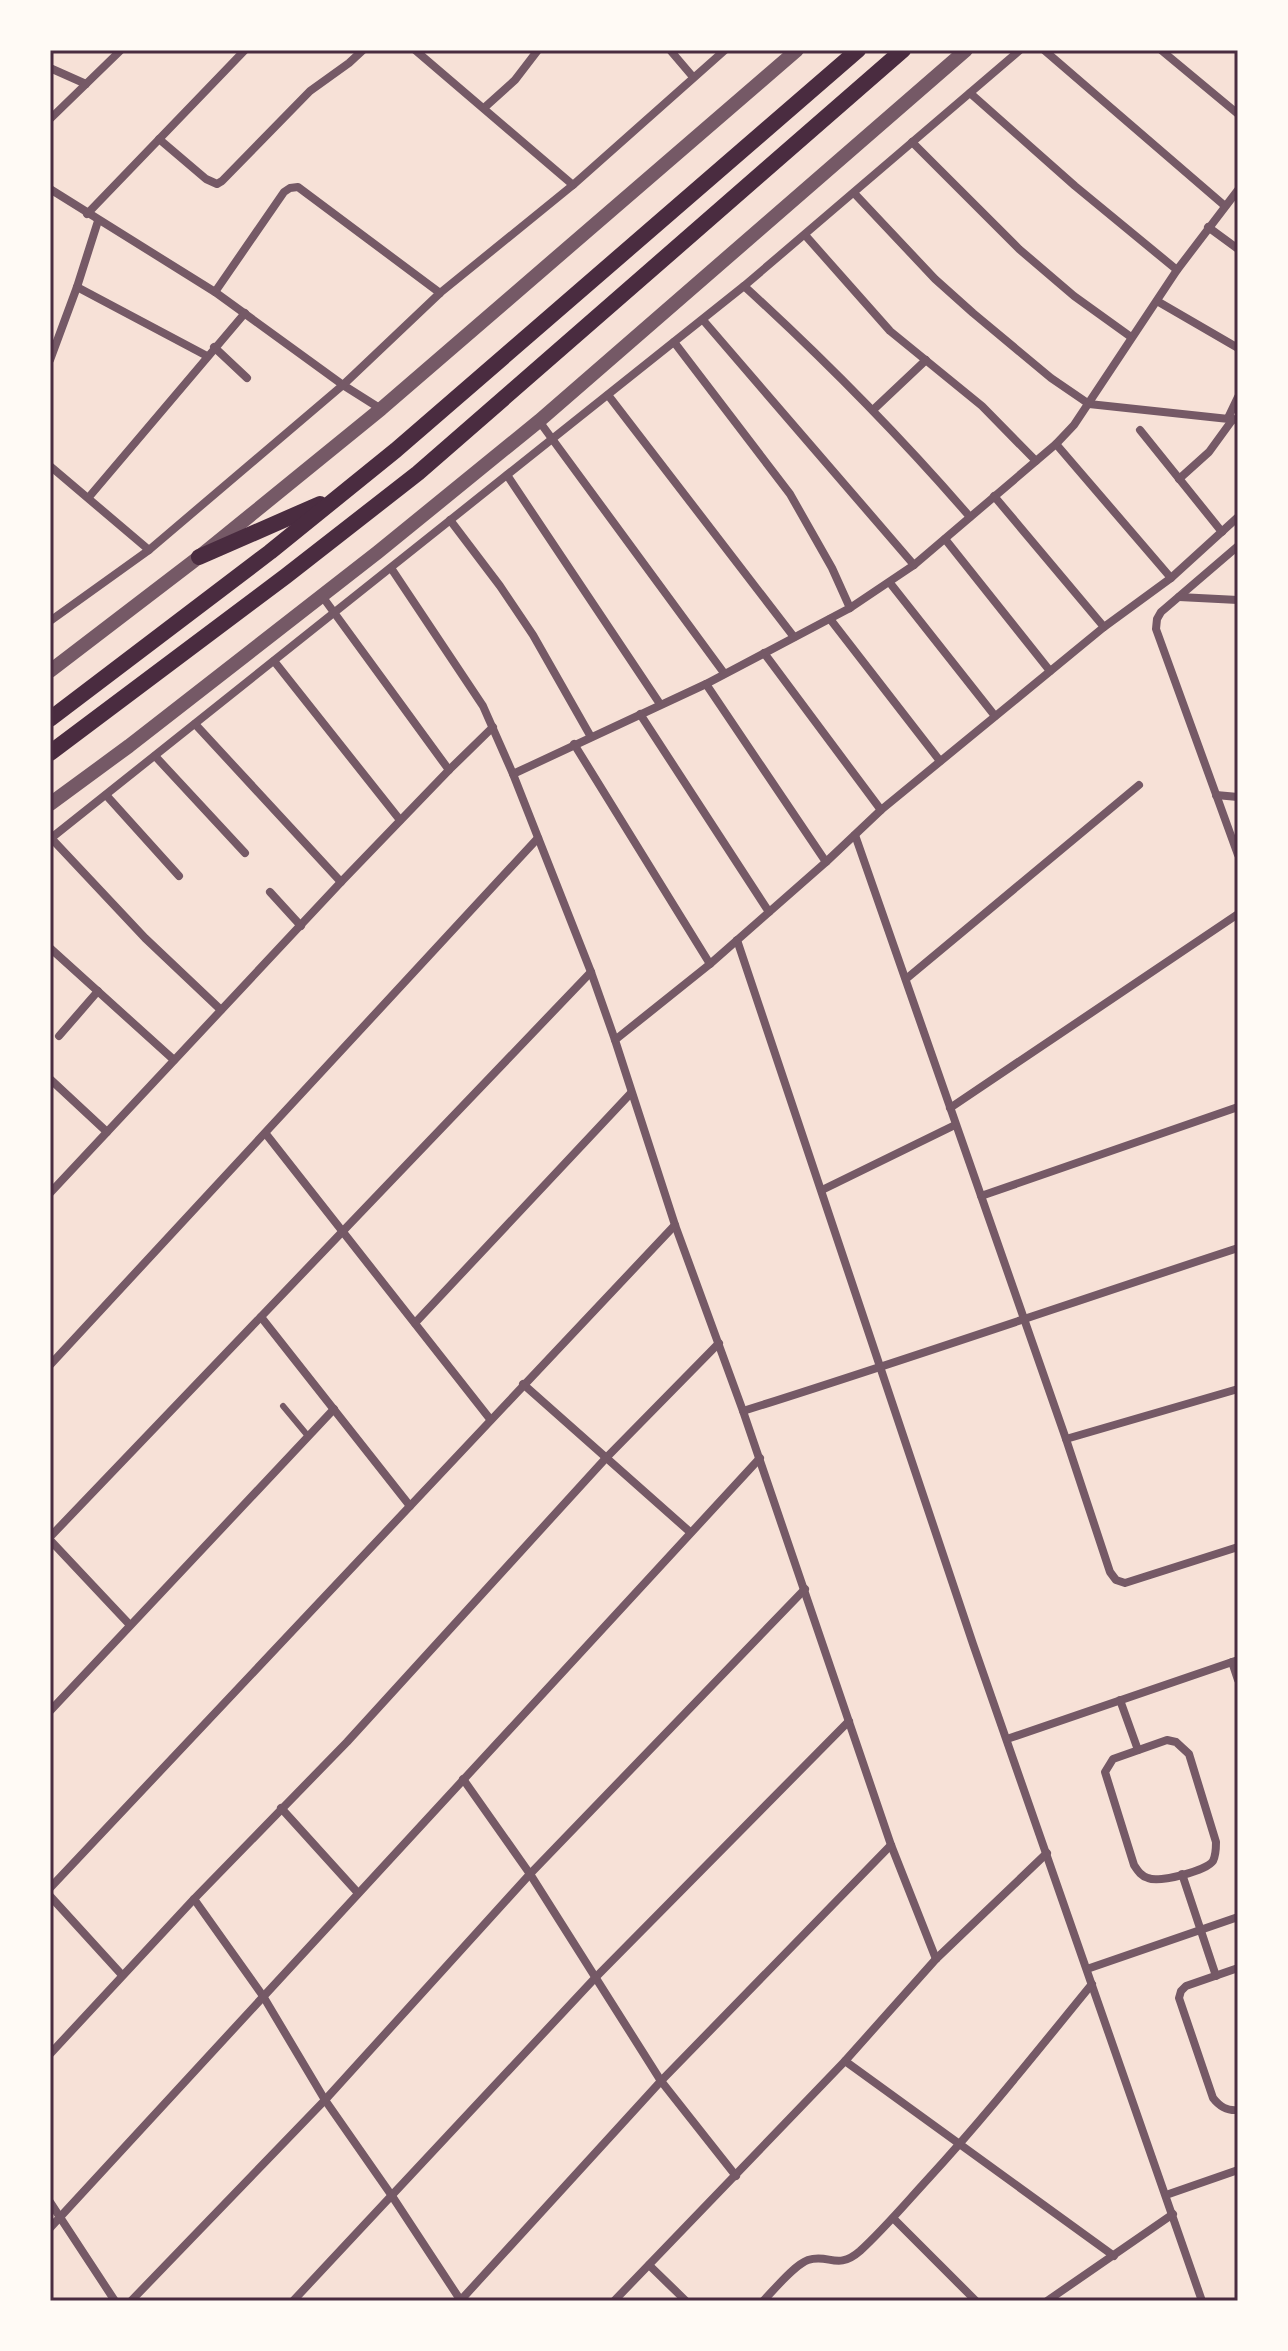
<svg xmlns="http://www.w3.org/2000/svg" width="1288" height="2351" font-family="Inter,sans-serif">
<rect width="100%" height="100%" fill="#f7e1d7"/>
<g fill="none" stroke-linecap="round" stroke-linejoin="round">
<!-- service -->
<polyline stroke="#755966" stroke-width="6" points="283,1406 308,1436"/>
<!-- minor -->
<g stroke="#755966" stroke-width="8">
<polyline points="415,50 573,185"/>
<polyline points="670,50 693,77"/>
<polyline points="1044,50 1225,206"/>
<polyline points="1161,50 1238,114"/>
<polyline points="50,68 86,84"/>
<polyline points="970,93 1075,186 1177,270"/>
<polyline points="484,108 515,80 538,50"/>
<polyline points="50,119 121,50"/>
<polyline points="159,139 206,179 217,184 222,181 310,91 349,63 363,50"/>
<polyline points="912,142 1019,249 1074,296 1131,337"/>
<polyline points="50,189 215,292 343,385 381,409"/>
<polyline points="854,193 935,279 973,313 1051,378 1089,404 1238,420"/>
<polyline points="87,214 245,50"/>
<polyline points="1208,227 1238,249"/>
<polyline points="805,235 890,331 982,406 1036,461"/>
<path d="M744 286C824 359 899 435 970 517"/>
<polyline points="77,287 207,356"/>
<polyline points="215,292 284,192 290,188 298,187 440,293"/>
<polyline points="1157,301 1238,348"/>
<polyline points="703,320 914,565"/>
<polyline points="674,342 790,494 832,568 850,608"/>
<polyline points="214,347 247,378"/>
<polyline points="50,360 77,287 98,221"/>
<polyline points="608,395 794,637"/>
<polyline points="873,410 926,360"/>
<polyline points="1228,418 1238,397"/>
<polyline points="539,421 724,673"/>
<polyline points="1140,430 1222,532"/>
<polyline points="1056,444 1171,578"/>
<polyline points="50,466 149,550"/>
<polyline points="507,475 660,704"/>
<polyline points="1179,479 1209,452 1233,419"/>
<polyline points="994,496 1104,627"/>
<polyline points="89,497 245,313"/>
<polyline points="450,520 500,586 533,635 591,737"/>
<polyline points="945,539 1050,671"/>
<polyline points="1238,546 1161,612 1157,619 1156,629 1238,855"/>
<polyline points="391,568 483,706 513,774 591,972 615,1040 675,1225 743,1411 891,1845 936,1959"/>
<polyline points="890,583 995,716"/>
<polyline points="322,596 449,770"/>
<polyline points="1179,597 1238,600"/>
<polyline points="830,619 940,761"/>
<polyline points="50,621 149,550 343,385 440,293 573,185 725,50"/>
<polyline points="764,653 881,810"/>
<polyline points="274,661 400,820"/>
<polyline points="706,684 826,862"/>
<polyline points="640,714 769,912"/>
<polyline points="195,724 341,882"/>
<polyline points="574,744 710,964"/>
<polyline points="155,756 245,853"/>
<polyline points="513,774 706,684 850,608 914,565 1056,444 1074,425 1177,270 1238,190"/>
<polyline points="106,795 179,876"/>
<polyline points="1216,795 1238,797"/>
<polyline points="855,835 1066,1439 1110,1572 1116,1580 1125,1583 1238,1547"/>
<polyline points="51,838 145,938 221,1010"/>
<polyline points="50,839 744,286 1020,50"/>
<polyline points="270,892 301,926"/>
<polyline points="737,940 973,1644 1202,2301"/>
<polyline points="50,948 174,1060"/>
<polyline points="906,979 1139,785"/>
<polyline points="59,1036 98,991"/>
<polyline points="615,1040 710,964 826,862 881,810 1104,627 1171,578 1238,517"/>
<polyline points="50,1079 107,1132"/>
<polyline points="950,1108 1238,914"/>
<polyline points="266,1134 490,1419"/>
<polyline points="822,1190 955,1125"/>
<polyline points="50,1193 341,882 449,770 493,727"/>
<polyline points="981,1196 1238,1107"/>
<polyline points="261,1317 410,1506"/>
<polyline points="415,1323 631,1093"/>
<polyline points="50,1365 538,838"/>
<polyline points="523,1384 690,1532"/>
<path d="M743 1411C909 1359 1073 1302 1238 1248"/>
<polyline points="1066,1439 1238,1389"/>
<polyline points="50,1537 591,972"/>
<polyline points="50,1540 129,1624"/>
<polyline points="1232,1662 1238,1680"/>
<polyline points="1120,1700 1138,1750"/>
<polyline points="50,1711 334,1409"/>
<polyline points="1007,1739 1238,1660"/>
<path d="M1167 1740 1176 1742 1189 1754 1216 1842C1216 1849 1216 1855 1213 1861 1206 1871 1159 1883 1148 1878 1141 1876 1138 1871 1134 1865L1105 1772 1113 1759Z"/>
<polyline points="463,1779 530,1874 661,2081 736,2176"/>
<polyline points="281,1808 358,1893"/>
<polyline points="1182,1874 1216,1976"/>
<polyline points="50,1888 675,1225"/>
<polyline points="50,1896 122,1975"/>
<polyline points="194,1899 263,1996 325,2100 392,2196 461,2301"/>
<path d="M1238 1968 1186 1986 1181 1991 1179 1998 1213 2098C1220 2107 1227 2111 1238 2110"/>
<polyline points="1087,1969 1238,1917"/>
<polyline points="50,2054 194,1899 347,1742 606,1458 719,1343"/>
<polyline points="845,2061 1114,2256"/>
<polyline points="1166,2195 1238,2170"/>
<polyline points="50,2202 115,2301"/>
<polyline points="893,2218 976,2301"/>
<polyline points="50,2228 760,1458"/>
<polyline points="649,2265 686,2301"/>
<polyline points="131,2301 325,2100 530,1874 805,1589"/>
<polyline points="293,2301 596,1977 849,1721"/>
<polyline points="460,2301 661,2081 891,1845"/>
<polyline points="614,2301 845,2061 936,1959 1047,1853"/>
<path d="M763 2301C774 2290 794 2265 808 2260 829 2253 837 2271 860 2251 884 2229 905 2204 927 2180 985 2117 1038 2050 1092 1984"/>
<polyline points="1047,2301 1173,2214"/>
</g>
<!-- tertiary -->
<g stroke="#755966" stroke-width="14">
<polyline points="50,671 199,557 381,409 797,50"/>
<polyline points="50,804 129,746 378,552 539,421 966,50"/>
</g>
<!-- secondary -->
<g stroke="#4a2c40" stroke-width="16">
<polyline points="199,557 320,504"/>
<polyline points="50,719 270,552 396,450 858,50"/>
<polyline points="50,753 286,576 418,473 903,50"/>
</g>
</g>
<!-- border -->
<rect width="1288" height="2351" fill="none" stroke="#fffaf5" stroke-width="104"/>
<rect x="52" y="52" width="1184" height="2247" fill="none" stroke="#4a2c40" stroke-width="3"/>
</svg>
